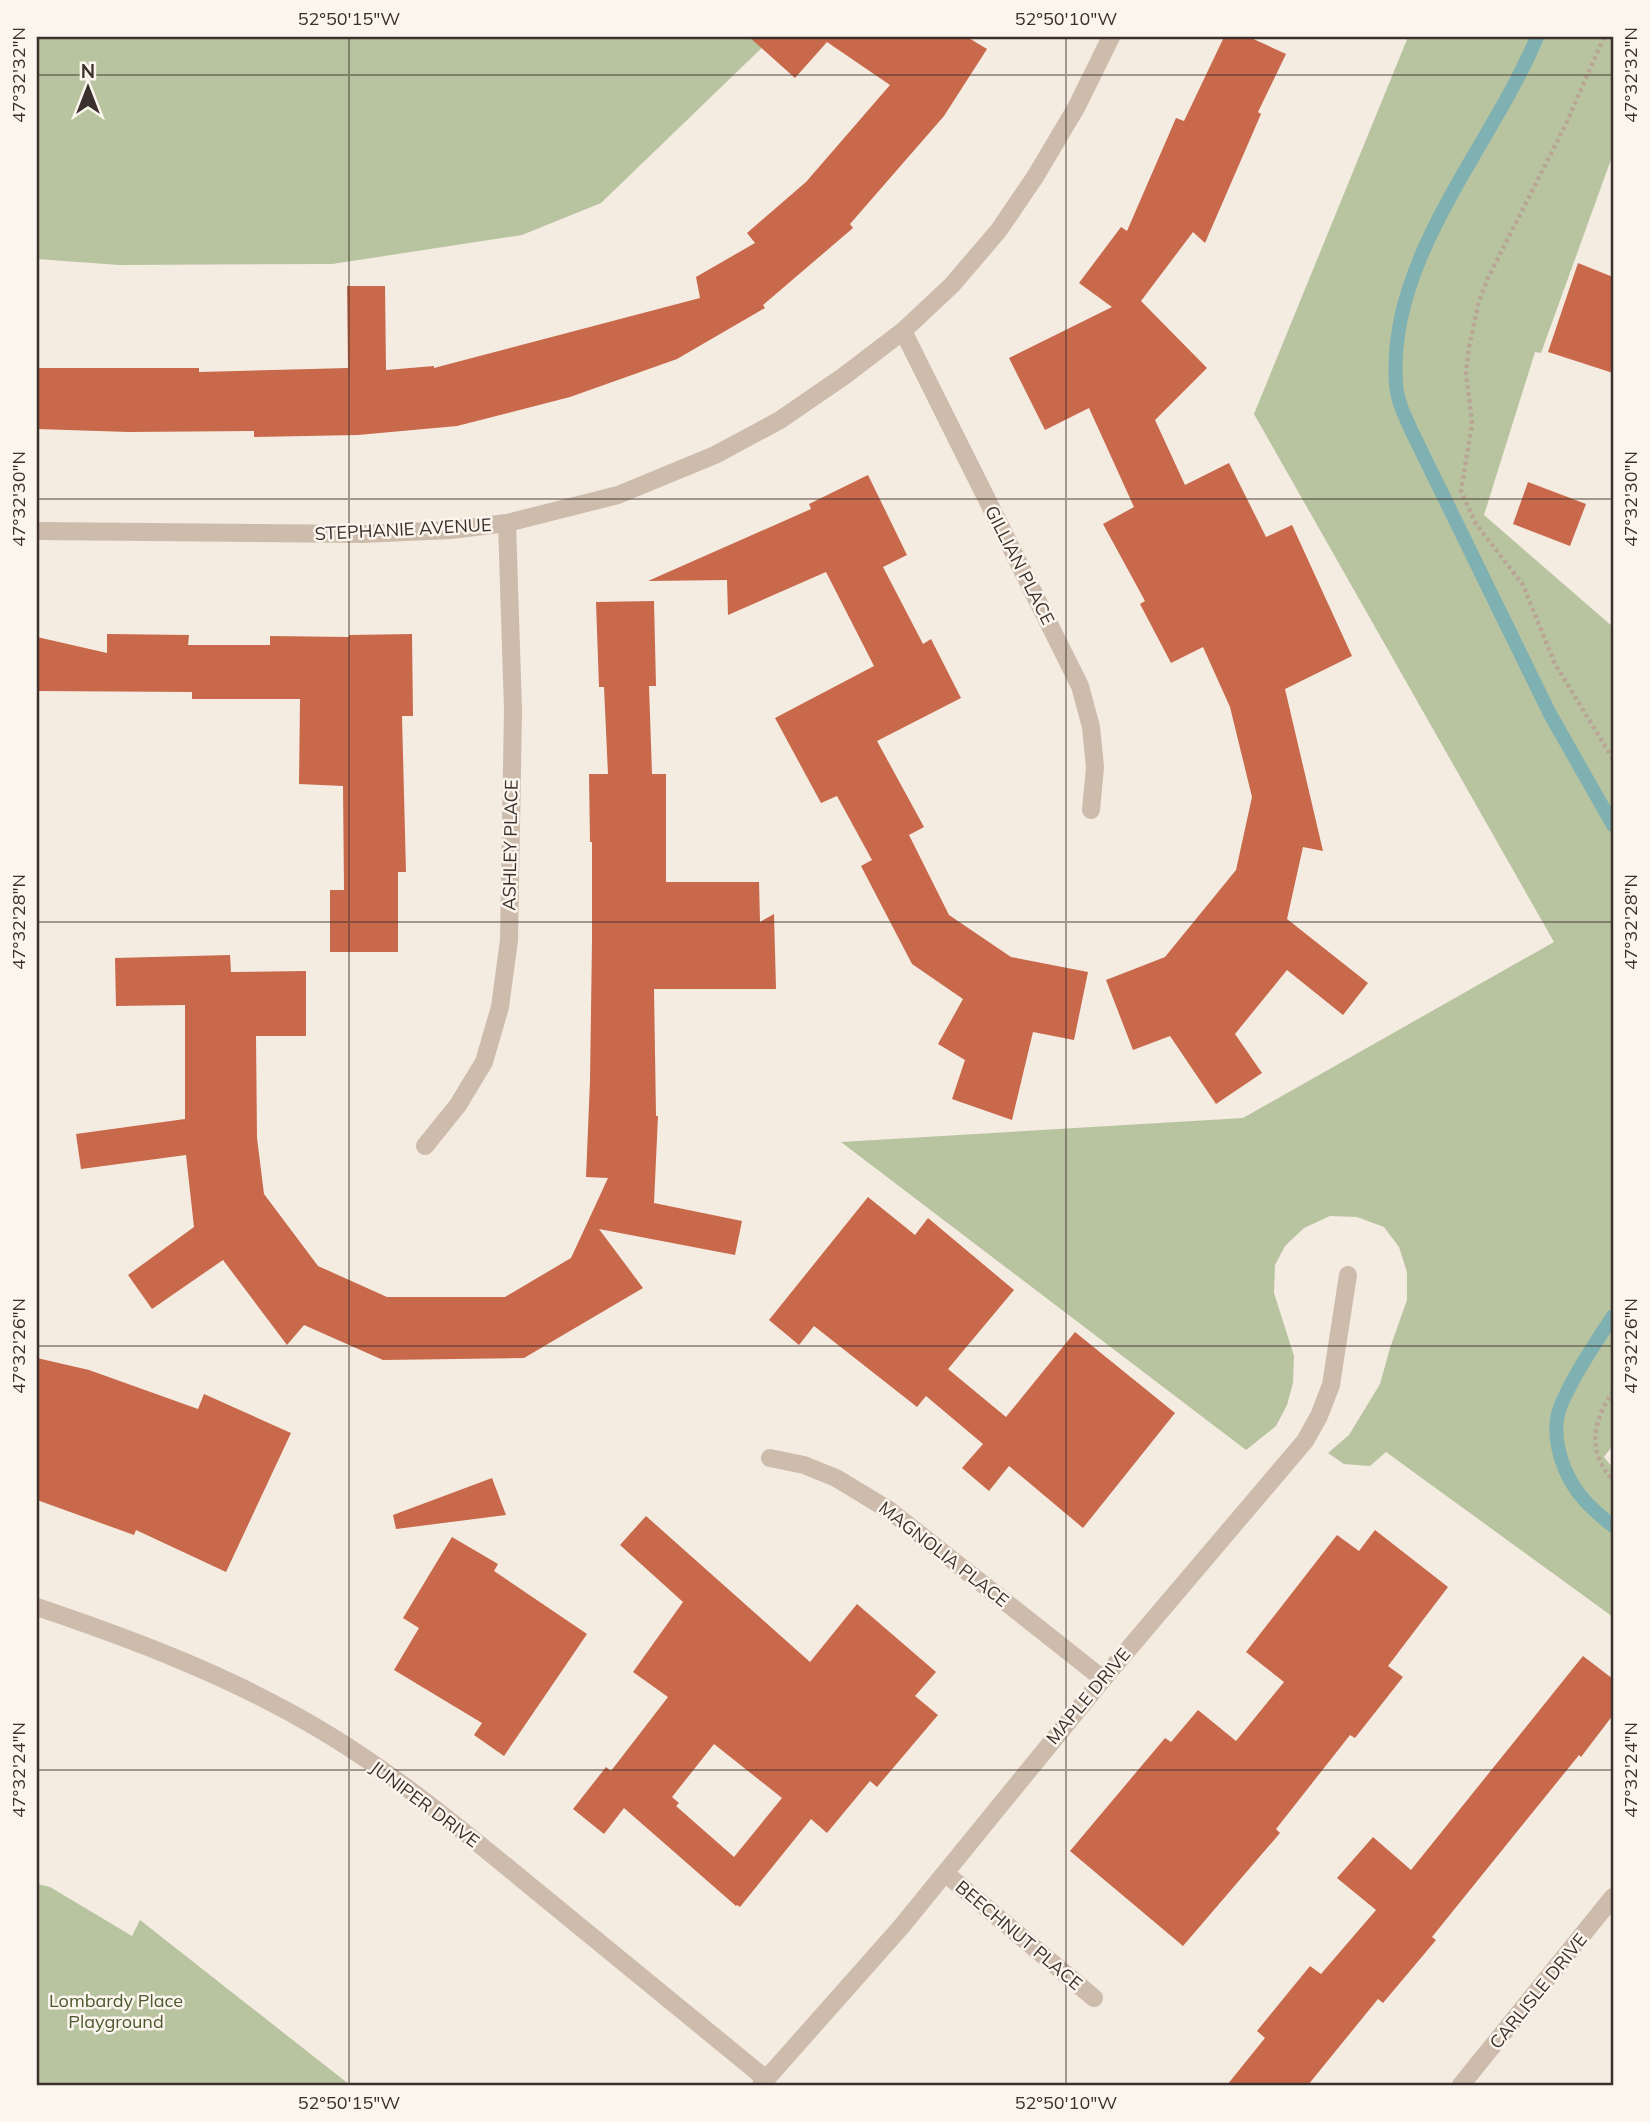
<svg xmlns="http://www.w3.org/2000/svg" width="1650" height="2122" font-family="Mulish,sans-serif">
<rect width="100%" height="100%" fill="#f4ebe1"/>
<!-- green -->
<g fill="#b8c4a0">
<polygon points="37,37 773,37 601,203 522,235 332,264 119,265 37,259"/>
<polygon points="1408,37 1613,37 1613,154 1541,353 1535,352 1484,515 1613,627 1613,1445 1604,1457 1613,1468 1613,1617 1386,1452 1370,1466 1344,1464 1328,1453 1349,1435 1380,1384 1390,1348 1407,1300 1407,1272 1399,1247 1384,1227 1357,1217 1330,1216 1304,1228 1285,1246 1275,1265 1274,1293 1294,1356 1293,1383 1287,1405 1276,1426 1246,1450 841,1142 1243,1118 1554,942 1254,414"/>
<polygon points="37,1884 50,1887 132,1936 140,1920 350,2085 37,2085"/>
</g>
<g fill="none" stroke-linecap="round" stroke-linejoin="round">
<!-- stream -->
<g stroke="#7fb0b2" stroke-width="14">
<path d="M1537 37C1492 146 1387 258 1396 383 1397 401 1405 417 1413 434L1550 714 1613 825"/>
<path d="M1613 1316C1595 1344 1574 1374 1561 1405 1550 1431 1560 1465 1575 1488 1584 1502 1600 1516 1613 1526"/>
</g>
</g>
<!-- building -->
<g fill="#c8694b" fill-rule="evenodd">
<polygon points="749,37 967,37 987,49 944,116 850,224 853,228 763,305 765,308 677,359 570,397 457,426 358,435 254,437 254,431 128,432 37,429 37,368 199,368 199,372 348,368 347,286 385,286 386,370 434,366 434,368 700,298 696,277 755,243 747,233 806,182 890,85 827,42 795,78"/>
<polygon points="1224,37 1249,37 1286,54 1258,112 1261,114 1205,243 1193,232 1141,301 1207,368 1155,420 1185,485 1229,463 1266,537 1292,525 1352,656 1285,689 1323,851 1303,847 1287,919 1368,983 1343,1015 1287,970 1235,1034 1262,1073 1216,1104 1170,1036 1133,1050 1106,980 1165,957 1236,870 1252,797 1230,707 1203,647 1171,663 1140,604 1145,601 1103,524 1134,507 1089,408 1045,430 1009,358 1112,307 1079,283 1121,227 1127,231 1176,118 1184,121"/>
<polygon points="1578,263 1613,277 1613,373 1548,352"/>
<polygon points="868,475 907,555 883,567 923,644 931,639 961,698 877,741 924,827 909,835 949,915 1011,957 1088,972 1074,1040 1033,1032 1012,1120 952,1099 965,1060 938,1044 963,999 912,964 861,866 872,860 837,796 821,803 775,718 874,666 826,572 728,615 727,580 648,581 811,509 809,504"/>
<polygon points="1528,482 1586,504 1570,546 1513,524"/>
<polygon points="654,601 656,686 649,686 652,774 666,774 666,882 759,882 760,922 774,914 776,989 654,989 656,1116 658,1116 654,1203 742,1221 735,1255 599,1229 643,1288 524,1358 383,1360 304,1325 287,1345 223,1260 152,1309 128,1275 194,1227 186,1155 81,1169 76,1134 185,1119 185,1005 116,1006 115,958 230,955 231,972 306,971 306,1036 256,1036 257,1138 264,1194 318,1266 387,1297 505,1297 571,1258 608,1178 586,1177 590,1081 592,942 592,842 590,842 589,774 608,774 604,687 599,687 596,602"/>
<polygon points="107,634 189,635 188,645 270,645 270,636 349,637 349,635 412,634 413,716 402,716 406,872 398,872 398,952 330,952 330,890 344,890 343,786 299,784 300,699 192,699 192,692 37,691 37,637 107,653"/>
<polygon points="868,1197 915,1235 928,1218 1014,1290 948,1369 1006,1417 1075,1332 1175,1413 1083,1528 1009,1466 989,1491 962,1468 983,1444 926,1396 917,1407 814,1326 799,1345 769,1320"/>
<polygon points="37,1358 89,1370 198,1409 204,1394 291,1433 226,1572 136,1530 134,1535 37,1500"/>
<polygon points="492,1478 506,1515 396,1529 393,1515"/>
<path d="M646 1516 810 1662 857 1604 936 1672 915 1696 938 1715 877 1787 870 1781 827 1833 811 1819 740 1907 737 1905 736 1906 624 1808 604 1834 573 1809 606 1767 611 1771 668 1697 633 1672 683 1602 620 1545ZM714 1744 782 1798 734 1857 676 1806 679 1803 672 1797Z"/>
<polygon points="1375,1530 1448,1587 1388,1666 1403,1677 1355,1738 1350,1735 1276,1829 1280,1833 1183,1946 1070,1851 1165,1738 1171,1742 1198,1710 1236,1741 1284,1682 1246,1652 1337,1535 1359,1551"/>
<polygon points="452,1537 498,1564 494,1571 587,1634 504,1756 474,1735 482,1723 394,1670 419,1628 403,1618"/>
<polygon points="1583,1656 1613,1679 1613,1715 1581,1757 1579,1755 1432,1937 1436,1940 1383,2003 1378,1999 1308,2085 1227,2085 1265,2038 1257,2031 1310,1966 1321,1974 1376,1910 1337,1878 1373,1837 1411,1870"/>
</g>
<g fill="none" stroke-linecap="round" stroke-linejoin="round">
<!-- path -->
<g stroke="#b9a596" stroke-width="4.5" stroke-dasharray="3.5 3.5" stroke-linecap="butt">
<polyline points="1604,37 1565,126 1488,278 1479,301 1469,347 1466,372 1472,424 1461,491 1476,524 1523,585 1555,664 1613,759"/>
<path d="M1613 1391C1593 1422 1586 1451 1613 1480"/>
</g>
<!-- minor -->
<g stroke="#cdbbac" stroke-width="18">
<polyline points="903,331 1080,686 1091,727 1095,767 1091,810"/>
<polyline points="37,531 362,534 451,530 507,523 618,495 715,455 780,420 844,376 903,331 952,285 999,230 1035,177 1076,108 1111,37"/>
<polyline points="425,1146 458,1105 484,1062 500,1007 509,940 513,710 507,523"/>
<polyline points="770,1458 804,1465 836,1478 889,1510 1103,1679"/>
<path d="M37 1607C132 1639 227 1675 314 1726 396 1774 467 1834 540 1894 615 1956 691 2017 766 2079"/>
<polyline points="945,1873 1094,1998"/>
<polyline points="761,2085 901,1927 1103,1679 1305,1441 1319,1416 1331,1385 1348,1275"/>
<polyline points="1461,2085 1613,1897"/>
</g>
</g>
<!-- ticks -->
<path fill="none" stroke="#3b302b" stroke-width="2" stroke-opacity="0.45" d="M349 37V2085M1066 37V2085M37 75H1613M37 499H1613M37 922H1613M37 1346H1613M37 1770H1613"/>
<g text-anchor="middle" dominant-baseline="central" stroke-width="5" stroke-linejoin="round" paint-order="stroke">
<!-- street labels -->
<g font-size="18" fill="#3b302b" stroke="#fbf5ee">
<text transform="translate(403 529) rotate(-3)">STEPHANIE AVENUE</text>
<text transform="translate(1020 565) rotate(63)">GILLIAN PLACE</text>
<text transform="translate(510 845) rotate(-89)">ASHLEY PLACE</text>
<text transform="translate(944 1554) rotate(38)">MAGNOLIA PLACE</text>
<text transform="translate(1088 1696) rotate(-50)">MAPLE DRIVE</text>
<text transform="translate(425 1804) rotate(37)">JUNIPER DRIVE</text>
<text transform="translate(1019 1935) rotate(40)">BEECHNUT PLACE</text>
<text transform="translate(1538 1991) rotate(-51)">CARLISLE DRIVE</text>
</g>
<!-- park labels -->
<g font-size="18" fill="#4a5a2e" stroke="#fbf5ee">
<text x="116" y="2000">Lombardy Place<tspan x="116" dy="21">Playground</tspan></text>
</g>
</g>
<!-- border -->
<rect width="1650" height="2122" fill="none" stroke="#fbf5ee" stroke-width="77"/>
<!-- north arrow -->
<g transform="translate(88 88)" stroke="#fbf5ee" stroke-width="5" paint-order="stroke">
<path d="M0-5L12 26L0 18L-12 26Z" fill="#3b302b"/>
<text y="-10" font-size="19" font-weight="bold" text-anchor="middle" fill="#3b302b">N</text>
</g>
<rect x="38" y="38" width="1574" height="2046" fill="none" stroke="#3b302b" stroke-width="2.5"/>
<g font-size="18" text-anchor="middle" fill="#3b302b">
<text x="349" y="25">52°50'15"W</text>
<text x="1066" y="25">52°50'10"W</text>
<text transform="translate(19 75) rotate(-90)" y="6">47°32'32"N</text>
<text transform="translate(1631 75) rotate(-90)" y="6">47°32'32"N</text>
<text transform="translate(19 499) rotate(-90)" y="6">47°32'30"N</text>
<text transform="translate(1631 499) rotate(-90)" y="6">47°32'30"N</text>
<text transform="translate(19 922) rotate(-90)" y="6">47°32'28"N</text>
<text transform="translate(1631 922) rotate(-90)" y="6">47°32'28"N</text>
<text transform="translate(19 1346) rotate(-90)" y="6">47°32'26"N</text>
<text transform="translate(1631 1346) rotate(-90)" y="6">47°32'26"N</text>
<text transform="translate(19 1770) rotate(-90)" y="6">47°32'24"N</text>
<text transform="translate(1631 1770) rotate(-90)" y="6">47°32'24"N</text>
<text x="349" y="2109">52°50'15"W</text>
<text x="1066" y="2109">52°50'10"W</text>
</g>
</svg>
